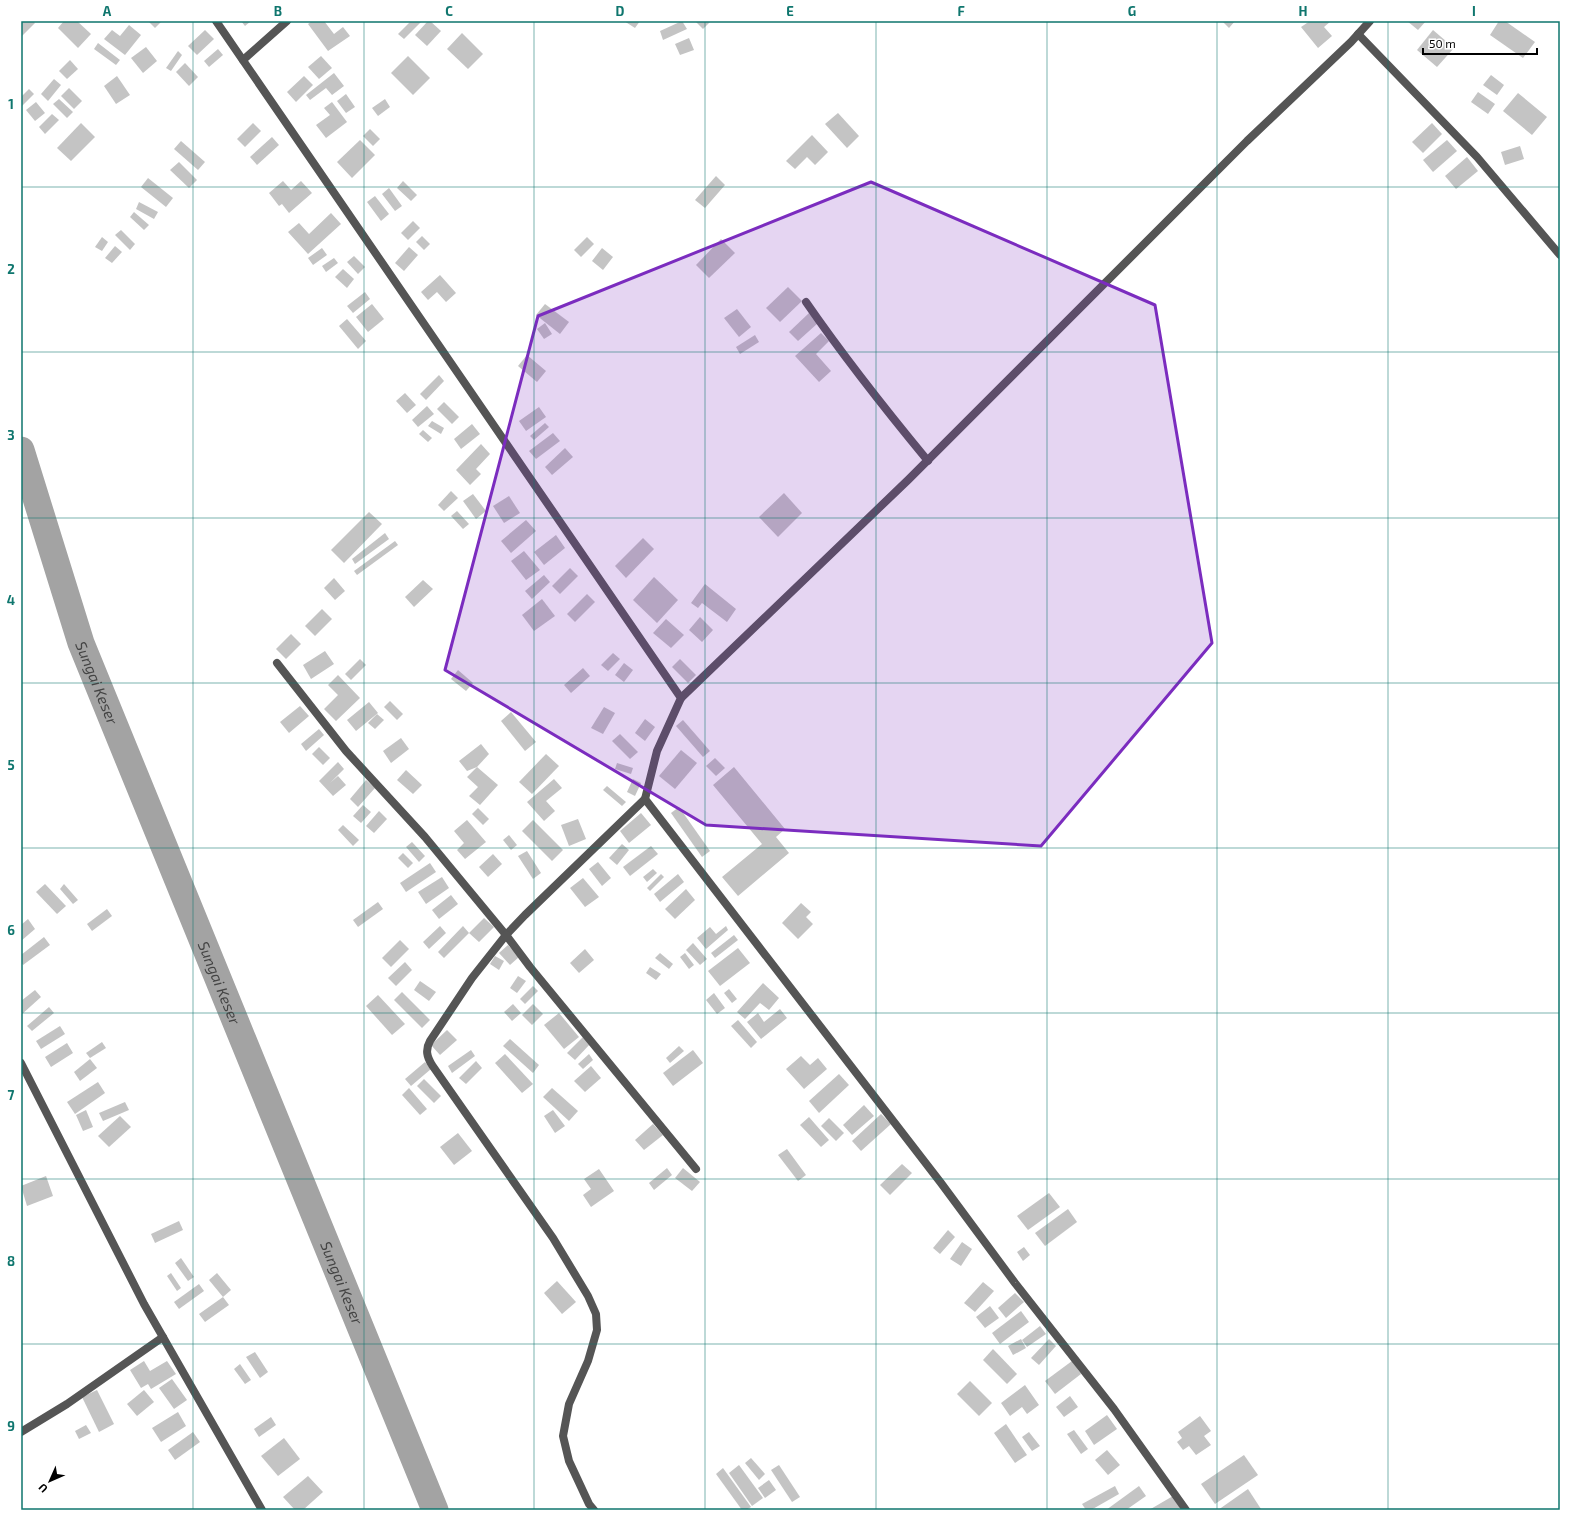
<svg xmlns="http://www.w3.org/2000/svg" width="1581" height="1531" font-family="'Exo 2',sans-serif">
<rect width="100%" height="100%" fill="#fff"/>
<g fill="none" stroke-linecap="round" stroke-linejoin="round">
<!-- river -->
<path stroke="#a3a3a3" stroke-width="27" id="s1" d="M21 450 81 643 435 1510"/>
</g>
<!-- building -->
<g fill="#c4c4c4">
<polygon points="21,21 33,21 35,23 21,37"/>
<polygon points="64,21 77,21 91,34 78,48 58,28"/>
<polygon points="148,21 162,21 155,28"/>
<polygon points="241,21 251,21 245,26"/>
<polygon points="312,21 324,21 334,34 343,27 350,36 328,51 308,24"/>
<polygon points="411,21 422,21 404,39 398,34"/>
<polygon points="428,21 430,21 441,31 427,46 415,35"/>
<polygon points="624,21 640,21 635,28"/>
<polygon points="682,21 687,29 663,40 660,31"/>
<polygon points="695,21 711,21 703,29"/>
<polygon points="1222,21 1235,21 1229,28"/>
<polygon points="1310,21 1331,21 1324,27 1332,36 1318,48 1301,27"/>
<polygon points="1407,21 1426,21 1418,30"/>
<polygon points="1499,21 1505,21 1535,42 1523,58 1490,35"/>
<polygon points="129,25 141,35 125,55 104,39 112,30 120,36"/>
<polygon points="205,30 214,39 197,55 188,46"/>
<polygon points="1433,30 1454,48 1437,67 1417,50"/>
<polygon points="462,33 483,54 468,69 447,49"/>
<polygon points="689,38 694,50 680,55 675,44"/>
<polygon points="98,43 120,60 116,65 94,49"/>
<polygon points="146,47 157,61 143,73 131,58"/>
<polygon points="218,49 223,55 209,67 204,61"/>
<polygon points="178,51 182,55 171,71 166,68"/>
<polygon points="321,56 332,68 319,79 308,67"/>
<polygon points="408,56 430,78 413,95 391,73"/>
<polygon points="70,60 78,69 67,79 59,71"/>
<polygon points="185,63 198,77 189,86 176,72"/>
<polygon points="334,73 344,86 332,95 326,88 310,100 306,95"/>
<polygon points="1491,75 1504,85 1497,95 1483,85"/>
<polygon points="117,76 130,95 116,104 104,86"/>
<polygon points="304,76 313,85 296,102 287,92"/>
<polygon points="54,79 61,85 48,101 41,94"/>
<polygon points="69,88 82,101 74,109 61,96"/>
<polygon points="29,89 34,94 22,106 21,97"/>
<polygon points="1478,92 1495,104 1488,114 1471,102"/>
<polygon points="1518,93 1547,117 1532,135 1503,111"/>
<polygon points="346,94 355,107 346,113 337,101"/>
<polygon points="59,99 73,112 67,118 53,104"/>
<polygon points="385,99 390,107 378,116 372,108"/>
<polygon points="36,102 45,113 35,121 26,110"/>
<polygon points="332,102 347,122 326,138 316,125 330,115 324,108"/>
<polygon points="838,113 859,136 847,148 825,124"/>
<polygon points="52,114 59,120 45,134 39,127"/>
<polygon points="81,123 95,137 71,161 57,148"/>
<polygon points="253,123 261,131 245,147 237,139"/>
<polygon points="1432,123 1442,134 1423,153 1412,142"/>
<polygon points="370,129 380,139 373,146 363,136"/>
<polygon points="812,135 828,152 815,165 807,157 795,169 786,161"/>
<polygon points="272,137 279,145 257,165 250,157"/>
<polygon points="360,140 375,155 352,178 337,162"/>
<polygon points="1447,140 1457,151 1433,172 1423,160"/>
<polygon points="181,141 205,162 198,170 174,149"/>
<polygon points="1520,146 1524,159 1505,165 1501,152"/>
<polygon points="1467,157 1478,171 1456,189 1445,176"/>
<polygon points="179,162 197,180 189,188 170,170"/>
<polygon points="716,176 725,185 705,208 695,200"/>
<polygon points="148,178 173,198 166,207 141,187"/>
<polygon points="283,181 291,190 301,181 312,193 289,213 282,204 279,206 269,193"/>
<polygon points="403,181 417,195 411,201 397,188"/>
<polygon points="389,188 402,206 395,211 382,194"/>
<polygon points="375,196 389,214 381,221 367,202"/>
<polygon points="139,202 158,212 154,219 136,209"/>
<polygon points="134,212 149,225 144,230 130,217"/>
<polygon points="331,213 341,224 308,254 288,232 299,223 309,234"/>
<polygon points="413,221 420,228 408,240 401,233"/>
<polygon points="121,230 135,244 130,250 115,235"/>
<polygon points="422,236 430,244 424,250 416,242"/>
<polygon points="102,237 108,242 102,251 95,247"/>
<polygon points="587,237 594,244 581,257 574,250"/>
<polygon points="721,239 735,253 709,278 696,265"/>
<polygon points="115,246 122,252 112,263 105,258"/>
<polygon points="409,247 418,255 404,271 395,263"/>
<polygon points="322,248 327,255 313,265 308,258"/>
<polygon points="602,248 613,257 603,270 592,261"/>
<polygon points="354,256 365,267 358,274 347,262"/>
<polygon points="334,258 338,263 326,272 322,266"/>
<polygon points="343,269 354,279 347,288 335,277"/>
<polygon points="440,275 456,293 446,302 437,292 428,300 421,292"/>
<polygon points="788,287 802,301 780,322 766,308"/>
<polygon points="365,292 370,299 353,313 347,306"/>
<polygon points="372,304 384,319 368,332 356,317"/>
<polygon points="545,304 569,322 560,334 536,315"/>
<polygon points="737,309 751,327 739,337 724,318"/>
<polygon points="809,313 818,323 798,341 789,332"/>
<polygon points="347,319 366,341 358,349 339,326"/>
<polygon points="545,323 552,334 544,339 537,329"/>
<polygon points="821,333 829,341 816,354 831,371 819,382 795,356"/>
<polygon points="755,335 759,342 740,354 736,347"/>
<polygon points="527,355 546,371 537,382 518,366"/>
<polygon points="439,375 444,381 426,400 420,394"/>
<polygon points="405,393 416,405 407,413 396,401"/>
<polygon points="444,402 459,417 452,424 437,409"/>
<polygon points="427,406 434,414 418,427 412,420"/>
<polygon points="539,407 546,417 526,431 519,421"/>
<polygon points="432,421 444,428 441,434 428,426"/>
<polygon points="545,423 549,427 534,440 530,436"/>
<polygon points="472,424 480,434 461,449 454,439"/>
<polygon points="423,430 432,438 428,442 419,434"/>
<polygon points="553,433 560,441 536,459 529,451"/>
<polygon points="481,444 490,454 476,469 481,474 470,485 456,470"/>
<polygon points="565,448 573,457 552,475 545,467"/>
<polygon points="451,491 458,498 444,511 438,505"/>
<polygon points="784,493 802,513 778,537 759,517"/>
<polygon points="473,494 486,511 476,519 463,501"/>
<polygon points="509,496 520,513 504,523 493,506"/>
<polygon points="457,511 469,524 463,529 451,516"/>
<polygon points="369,512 382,524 344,563 331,550"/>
<polygon points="526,520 536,531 511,553 501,541"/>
<polygon points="385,533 389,539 355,564 352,559"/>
<polygon points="556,535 565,548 544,565 534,552"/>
<polygon points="643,538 654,549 626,578 615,566"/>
<polygon points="395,541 398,545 357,575 354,571"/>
<polygon points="524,551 540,570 526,580 511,561"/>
<polygon points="570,568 578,576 560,594 552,586"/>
<polygon points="544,575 550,582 532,599 525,591"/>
<polygon points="654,577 678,600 657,623 633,600"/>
<polygon points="334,578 345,591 335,600 324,588"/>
<polygon points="423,580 433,589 414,607 405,597"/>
<polygon points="705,584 736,609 727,622 702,603 698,608 691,603"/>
<polygon points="587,594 595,602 575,622 567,614"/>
<polygon points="542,599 555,616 534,631 522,615"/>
<polygon points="322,609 332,619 315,636 305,626"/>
<polygon points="700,617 713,630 702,642 689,630"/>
<polygon points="666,619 684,635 671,648 653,633"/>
<polygon points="291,634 301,644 286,659 276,649"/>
<polygon points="325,651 334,664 311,679 303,665"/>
<polygon points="613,653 620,659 608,671 601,665"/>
<polygon points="360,659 366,665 351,680 345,674"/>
<polygon points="680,659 696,675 688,683 672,667"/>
<polygon points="624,663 633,670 624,682 615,675"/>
<polygon points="583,668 590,676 571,693 564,685"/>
<polygon points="458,670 473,683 466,691 451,679"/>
<polygon points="338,675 360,698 336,721 324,709 338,695 328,685"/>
<polygon points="390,701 403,714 397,720 384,707"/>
<polygon points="369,702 378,713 356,731 347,720"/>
<polygon points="300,706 309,716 289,733 280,722"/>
<polygon points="604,707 615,713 603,734 591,728"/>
<polygon points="511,712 536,742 525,751 501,721"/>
<polygon points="377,714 384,720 375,729 368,723"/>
<polygon points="645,719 655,727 645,741 635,733"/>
<polygon points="683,720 710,751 703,757 676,726"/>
<polygon points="319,729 324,735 306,751 301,744"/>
<polygon points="620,734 638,752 630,759 612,741"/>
<polygon points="401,738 409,749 391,763 383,751"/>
<polygon points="481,744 489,754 477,767 467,771 459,761"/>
<polygon points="319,747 330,758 323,765 312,754"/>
<polygon points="681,750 697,763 675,789 659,776"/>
<polygon points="546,754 559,766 532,794 519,782"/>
<polygon points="715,758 725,768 716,776 706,766"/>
<polygon points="338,762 344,769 330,783 338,776 346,785 333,796 319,781"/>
<polygon points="617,763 633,768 631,774 615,769"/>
<polygon points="477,767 498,785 480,805 469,796 478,787 467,777"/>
<polygon points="734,767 785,829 776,837 789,853 738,896 722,877 762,844 713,785"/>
<polygon points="406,770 422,785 413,794 397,780"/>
<polygon points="554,779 562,788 546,801 555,811 544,821 527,802"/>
<polygon points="633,779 641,783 635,796 627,792"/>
<polygon points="366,780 375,788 358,807 350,799"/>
<polygon points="607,786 626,802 622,806 603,790"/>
<polygon points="363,805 371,812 361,823 353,816"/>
<polygon points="679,807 710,851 702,857 671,813"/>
<polygon points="478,808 489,819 483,825 472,814"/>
<polygon points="379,811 387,819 374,833 366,826"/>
<polygon points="641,813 651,825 629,843 620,831"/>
<polygon points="578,819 586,839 569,846 561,825"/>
<polygon points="467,820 486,842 465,859 457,850 464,843 454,831"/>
<polygon points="533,820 563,850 552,861 522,831"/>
<polygon points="343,825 359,840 353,846 338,830"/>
<polygon points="509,835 517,845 511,850 503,840"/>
<polygon points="412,842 425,856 419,862 406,847"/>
<polygon points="622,844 629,850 617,865 609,858"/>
<polygon points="651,846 658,854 630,876 623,867"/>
<polygon points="527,851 541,873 533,879 518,856"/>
<polygon points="403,853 413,863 408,868 398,858"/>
<polygon points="493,854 502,864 488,877 479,867"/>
<polygon points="598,862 611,878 602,886 589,869"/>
<polygon points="430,863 436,872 406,892 400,883"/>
<polygon points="653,869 657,873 647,882 643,877"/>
<polygon points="661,874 664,877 650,891 647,888"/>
<polygon points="678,874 684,882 660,902 654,894"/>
<polygon points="442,877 449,888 426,904 418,892"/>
<polygon points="583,878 599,897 585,907 570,888"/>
<polygon points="45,884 66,906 57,914 36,892"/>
<polygon points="64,884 78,900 73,904 60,889"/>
<polygon points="686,889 695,900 675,919 665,909"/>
<polygon points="451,895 458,904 439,919 432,910"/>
<polygon points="378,902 383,909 358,927 353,920"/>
<polygon points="801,903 811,912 806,917 813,924 798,939 782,923"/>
<polygon points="107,909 112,916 92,931 87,924"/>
<polygon points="484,918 494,927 479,942 469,933 444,958 438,952 463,926 469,933"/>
<polygon points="28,919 35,929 21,941 21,925"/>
<polygon points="440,926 446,933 429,949 423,942"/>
<polygon points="726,926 728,930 706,949 697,938 710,927 716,934"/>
<polygon points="734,935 738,940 715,958 711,953"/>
<polygon points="44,937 50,945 23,965 21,962 21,955"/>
<polygon points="400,940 409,949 391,967 382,958"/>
<polygon points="693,943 707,959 700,965 686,950"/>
<polygon points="508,945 519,957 510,965 499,953"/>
<polygon points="738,948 750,963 720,986 708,971"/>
<polygon points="585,949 594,960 579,973 570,963"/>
<polygon points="660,953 673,964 669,969 655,958"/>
<polygon points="685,953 694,965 689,969 680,957"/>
<polygon points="495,956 504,961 499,970 490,964"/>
<polygon points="405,962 412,970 396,986 388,978"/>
<polygon points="650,967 661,974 656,980 646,973"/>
<polygon points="518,976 526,981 517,993 510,988"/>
<polygon points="420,981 436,992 429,1001 414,990"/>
<polygon points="763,983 779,998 769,1010 760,1003 745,1019 737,1012"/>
<polygon points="533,986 538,991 525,1004 520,999"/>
<polygon points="729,989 737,999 732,1003 724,993"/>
<polygon points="35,990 41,997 21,1015 21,1001"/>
<polygon points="402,992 430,1020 422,1028 394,1000"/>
<polygon points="714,993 725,1008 717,1014 706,1000"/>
<polygon points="378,995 405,1024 392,1035 366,1006"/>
<polygon points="513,1004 521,1013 512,1021 504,1012"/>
<polygon points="533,1004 543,1014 532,1025 522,1015"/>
<polygon points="49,1007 54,1013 32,1031 27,1026"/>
<polygon points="780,1009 787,1018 761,1039 747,1022 758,1013 764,1022"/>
<polygon points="559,1013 579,1037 564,1049 544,1025"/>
<polygon points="738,1020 757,1042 751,1048 731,1026"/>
<polygon points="60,1026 65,1034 41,1049 36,1041"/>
<polygon points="447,1030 457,1040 440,1055 431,1045"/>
<polygon points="584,1036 591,1043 575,1060 567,1053"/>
<polygon points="510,1039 539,1065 533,1073 503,1046"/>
<polygon points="102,1042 106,1048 90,1058 86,1053"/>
<polygon points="67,1043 73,1053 51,1067 45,1057"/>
<polygon points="679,1046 684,1051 670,1063 666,1058"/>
<polygon points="471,1050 475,1056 452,1073 448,1066"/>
<polygon points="693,1050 703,1063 673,1086 663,1073"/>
<polygon points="505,1054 533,1084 522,1093 495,1063"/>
<polygon points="589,1054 593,1060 583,1069 578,1064"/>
<polygon points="801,1056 810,1065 818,1058 827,1069 804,1089 786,1069"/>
<polygon points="90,1059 97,1068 80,1081 74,1072"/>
<polygon points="476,1061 482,1068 466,1084 459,1078"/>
<polygon points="425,1062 431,1069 411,1086 405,1079"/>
<polygon points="591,1066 601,1078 585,1092 574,1081"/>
<polygon points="839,1074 849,1085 819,1113 809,1101"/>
<polygon points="424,1079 441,1096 434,1103 417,1086"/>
<polygon points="98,1082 105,1093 75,1114 67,1102"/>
<polygon points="409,1088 427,1109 420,1115 402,1095"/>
<polygon points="552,1088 578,1111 569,1121 543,1097"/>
<polygon points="125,1102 129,1110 103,1121 99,1113"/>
<polygon points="864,1105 874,1116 852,1135 843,1125"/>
<polygon points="86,1110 93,1127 83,1131 76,1115"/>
<polygon points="553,1110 565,1126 555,1133 544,1116"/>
<polygon points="881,1114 891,1124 861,1151 852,1141"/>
<polygon points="120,1116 131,1127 109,1147 98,1136"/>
<polygon points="809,1117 829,1140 821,1147 800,1125"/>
<polygon points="829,1118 844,1133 836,1141 821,1126"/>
<polygon points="653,1124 663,1135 644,1150 635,1140"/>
<polygon points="458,1133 472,1151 454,1165 440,1147"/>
<polygon points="787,1149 806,1175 798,1181 778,1155"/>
<polygon points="902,1164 912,1173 890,1195 880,1185"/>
<polygon points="667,1168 672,1175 654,1190 649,1183"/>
<polygon points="683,1168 700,1182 692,1191 675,1178"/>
<polygon points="599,1169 614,1191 591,1207 583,1195 591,1189 584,1179"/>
<polygon points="46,1176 53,1196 27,1206 21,1186"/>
<polygon points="1049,1193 1060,1207 1028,1230 1017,1216"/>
<polygon points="1068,1209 1077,1222 1045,1246 1035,1233"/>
<polygon points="179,1221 183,1230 155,1243 151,1234"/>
<polygon points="948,1230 955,1237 940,1254 933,1248"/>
<polygon points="962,1242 972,1249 961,1266 950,1259"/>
<polygon points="1024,1247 1030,1255 1023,1261 1017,1252"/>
<polygon points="181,1258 194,1277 188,1281 175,1263"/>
<polygon points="171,1273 181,1288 177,1291 167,1276"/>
<polygon points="217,1273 231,1290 223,1297 209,1280"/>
<polygon points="557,1281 576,1302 562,1314 544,1293"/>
<polygon points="983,1282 994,1291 975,1312 964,1303"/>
<polygon points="199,1284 204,1291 179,1309 174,1302"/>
<polygon points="1015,1293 1024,1302 1006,1318 998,1308"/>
<polygon points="223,1297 229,1305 205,1322 199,1314"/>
<polygon points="990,1306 999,1318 985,1328 976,1317"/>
<polygon points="1021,1311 1029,1322 1000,1344 992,1333"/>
<polygon points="1040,1326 1046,1334 1027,1347 1022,1340"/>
<polygon points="1021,1339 1026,1348 1013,1355 1008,1346"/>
<polygon points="1049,1339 1056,1346 1039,1365 1031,1358"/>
<polygon points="993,1349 1017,1374 1007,1384 983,1360"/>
<polygon points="255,1352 268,1372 260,1378 246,1357"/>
<polygon points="144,1361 150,1371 167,1361 176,1374 151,1389 148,1384 141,1388 130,1370"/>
<polygon points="1072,1361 1081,1374 1055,1394 1045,1381"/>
<polygon points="240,1364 251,1380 245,1384 234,1369"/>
<polygon points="172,1379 187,1400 174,1409 159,1388"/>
<polygon points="970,1381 992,1403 979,1416 957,1394"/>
<polygon points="1025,1385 1039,1405 1027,1414 1022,1407 1010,1416 1001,1403"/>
<polygon points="97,1390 114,1424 99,1432 82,1397"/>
<polygon points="144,1390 154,1402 137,1416 127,1404"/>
<polygon points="1070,1396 1078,1407 1064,1417 1056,1407"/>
<polygon points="178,1412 186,1426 161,1442 152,1428"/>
<polygon points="1107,1415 1117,1429 1094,1445 1085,1431"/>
<polygon points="1200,1416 1211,1431 1204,1436 1211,1445 1196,1455 1189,1446 1183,1450 1177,1442 1182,1438 1178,1432"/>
<polygon points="271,1417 276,1425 259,1437 254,1429"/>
<polygon points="1006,1424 1027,1455 1015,1463 994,1433"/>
<polygon points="86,1425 91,1433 79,1439 75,1431"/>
<polygon points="1074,1430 1088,1449 1081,1454 1067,1434"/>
<polygon points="193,1432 200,1442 175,1460 168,1450"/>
<polygon points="1029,1432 1040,1446 1032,1451 1022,1437"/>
<polygon points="284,1438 300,1459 278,1476 261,1456"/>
<polygon points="1107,1450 1120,1465 1108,1475 1095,1460"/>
<polygon points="1244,1455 1258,1475 1215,1504 1201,1484"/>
<polygon points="751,1458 765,1474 759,1480 745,1463"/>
<polygon points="739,1465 763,1498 752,1506 729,1473"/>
<polygon points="779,1465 800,1497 792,1502 771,1470"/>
<polygon points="723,1468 751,1507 746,1510 742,1510 716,1474"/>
<polygon points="308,1476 323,1492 303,1510 295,1510 283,1497"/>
<polygon points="769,1480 776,1490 765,1498 758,1488"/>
<polygon points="1115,1486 1119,1494 1091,1510 1086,1510 1082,1504"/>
<polygon points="1139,1486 1146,1496 1126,1510 1106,1510"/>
<polygon points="1248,1489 1261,1509 1218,1510"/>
<polygon points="1173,1496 1180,1508 1177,1510 1149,1510"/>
</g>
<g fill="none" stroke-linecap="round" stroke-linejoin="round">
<!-- minor -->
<g stroke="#555" stroke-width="8">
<polyline points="216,21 681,698 657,751 645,799 941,1183 1015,1283 1114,1409 1186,1510"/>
<polyline points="1358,34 1477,157 1560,255"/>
<polyline points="243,60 287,21"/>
<path d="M806 302C844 357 885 409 928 461"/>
<polyline points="277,663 346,751 425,837 506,935 525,915 645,799"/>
<polyline points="681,698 908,480 1247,141 1351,42 1370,21"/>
<polyline points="21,1063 144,1304 262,1510"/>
<polyline points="21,1432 67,1404 163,1337"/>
<path d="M594 1510 589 1504 569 1461 563 1436 569 1404 588 1361 597 1330 596 1314 588 1296 553 1238 432 1065C427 1057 425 1050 430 1041L472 978 506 935 530 967 696 1169"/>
</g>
</g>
<!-- marked area -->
<path fill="#7b2cbf" fill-opacity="0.2" stroke="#7b2cbf" stroke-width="3" stroke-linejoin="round" d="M871 182 1155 305 1212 643 1041 846 706 825 445 670 538 316Z"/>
<!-- grid -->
<path fill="none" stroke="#0f766e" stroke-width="1" stroke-opacity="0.55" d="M193 21V1510M364 21V1510M534 21V1510M705 21V1510M876 21V1510M1047 21V1510M1217 21V1510M1388 21V1510M21 187H1560M21 352H1560M21 518H1560M21 683H1560M21 848H1560M21 1013H1560M21 1179H1560M21 1344H1560"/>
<g text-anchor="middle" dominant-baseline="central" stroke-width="3" stroke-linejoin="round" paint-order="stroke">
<!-- water labels -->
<g font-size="15" font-style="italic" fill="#444" stroke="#fff">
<text stroke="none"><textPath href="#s1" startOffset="245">Sungai Keser</textPath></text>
<text stroke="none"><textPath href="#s1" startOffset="569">Sungai Keser</textPath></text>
<text stroke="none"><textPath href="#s1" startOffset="893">Sungai Keser</textPath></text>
</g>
</g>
<!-- border -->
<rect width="1581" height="1531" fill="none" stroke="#ffffff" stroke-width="44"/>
<!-- north arrow -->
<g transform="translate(50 1481) rotate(225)" stroke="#ffffff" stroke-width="3" paint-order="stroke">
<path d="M0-3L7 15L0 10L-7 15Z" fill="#000000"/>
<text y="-6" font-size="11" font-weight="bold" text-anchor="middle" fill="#000000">U</text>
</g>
<!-- scale -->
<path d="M1423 48v6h114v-6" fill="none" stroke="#000000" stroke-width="2"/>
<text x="1429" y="48" font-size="12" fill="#000000" stroke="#ffffff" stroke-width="3" paint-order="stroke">50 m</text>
<rect x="22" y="22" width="1537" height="1487" fill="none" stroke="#0f766e" stroke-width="1.5"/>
<g font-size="13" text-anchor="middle" font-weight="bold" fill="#0f766e">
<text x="107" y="16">A</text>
<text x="278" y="16">B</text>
<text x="449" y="16">C</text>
<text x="620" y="16">D</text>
<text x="790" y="16">E</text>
<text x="961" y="16">F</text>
<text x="1132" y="16">G</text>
<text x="1303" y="16">H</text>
<text x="1474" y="16">I</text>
<text x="11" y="109">1</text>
<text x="11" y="274">2</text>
<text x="11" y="440">3</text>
<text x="11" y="605">4</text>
<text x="11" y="770">5</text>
<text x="11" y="935">6</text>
<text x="11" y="1100">7</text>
<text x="11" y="1266">8</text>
<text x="11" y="1431">9</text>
</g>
</svg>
